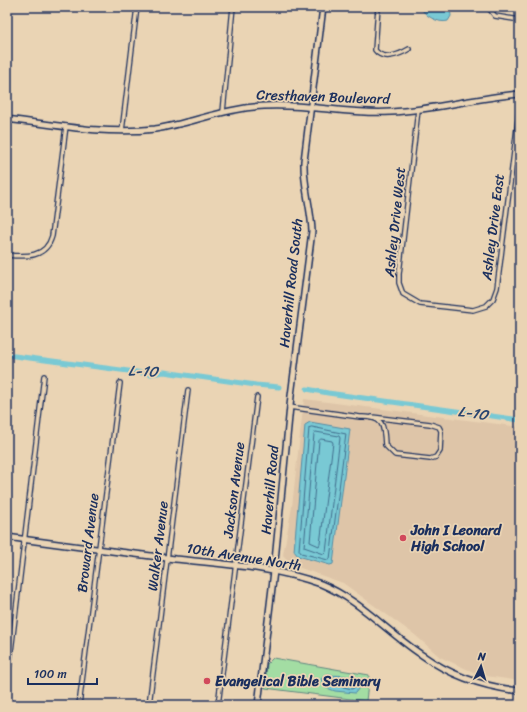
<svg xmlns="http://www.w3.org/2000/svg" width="527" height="712" font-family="Sriracha,sans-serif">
<rect width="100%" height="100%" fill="#ead4b4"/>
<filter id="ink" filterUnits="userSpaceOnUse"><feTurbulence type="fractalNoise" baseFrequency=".025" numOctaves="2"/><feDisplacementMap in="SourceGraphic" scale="8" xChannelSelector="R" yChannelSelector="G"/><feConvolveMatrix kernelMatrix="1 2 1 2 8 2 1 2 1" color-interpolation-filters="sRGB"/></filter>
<g filter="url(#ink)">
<!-- built -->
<polygon fill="#dec5a8" points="304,399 520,427 520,681 480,675 440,657 415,635 343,583 292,565 283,555 292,507"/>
<!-- green -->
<polygon fill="#a3dda3" stroke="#5f8680" points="273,658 369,675 366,701 265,688 267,664"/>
<!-- water -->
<g fill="#79c9d4" stroke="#538ba5">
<path d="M420 7H450L451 16 448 21C438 24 424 15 420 7Z"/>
<polygon points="310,422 350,429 333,564 330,565 298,556 294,551 305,425"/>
<path d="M326 675C338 676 357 673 359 688L355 693 335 691 324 687 321 679Z"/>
</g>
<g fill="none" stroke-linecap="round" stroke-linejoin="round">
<!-- shore -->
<g stroke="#416d8d" stroke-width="1">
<polygon points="312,427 346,434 330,559 328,560 301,553 299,550 309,428"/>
<polygon points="316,432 339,436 340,438 326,552 324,554 304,547 314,434"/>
<polygon points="321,439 332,441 333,443 320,544 319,546 310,542 319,441"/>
<polygon points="328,679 347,680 354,684 355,687 352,689 326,683 326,681"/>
</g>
<!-- canal -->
<g stroke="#79c9d4" stroke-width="5">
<polyline points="7,355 151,374 164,372 256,385 279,387"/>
<polyline points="307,389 328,393 520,420"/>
</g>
<defs>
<g id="street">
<path d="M378 7 375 50C383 61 399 55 409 49"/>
<polyline points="488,7 495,16 520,20"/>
<polyline points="418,110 399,274 399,283 403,294 420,304 473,310 486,306 493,299 497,288 520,104"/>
<polyline points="223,112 233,7"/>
<polyline points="122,131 137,7"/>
<path d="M7 255C26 257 46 258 52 236L66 126"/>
<path d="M289 407 360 417C383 416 384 424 385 445L395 455 430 459 436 457 440 451 441 431 439 427 430 424 372 417"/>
<polyline points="7,685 44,376"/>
<polyline points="79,705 120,383"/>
<polyline points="149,705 188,390"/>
<polyline points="218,705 257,397"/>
</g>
<g id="secondary">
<path d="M7 119C55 125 106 135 155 129 192 123 226 108 264 106 307 103 349 115 391 112 435 110 477 97 520 94"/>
<path d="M7 537C63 545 119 552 175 559 224 564 275 567 321 584 360 600 387 632 422 655 451 676 485 687 520 691"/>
<path d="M258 705 274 571 291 396 312 231C311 207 303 185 304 161L323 7"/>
</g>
</defs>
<!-- street casing -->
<use href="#street" stroke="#1b2f5e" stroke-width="6"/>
<!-- secondary casing -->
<use href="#secondary" stroke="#1b2f5e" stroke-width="8"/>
<!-- street -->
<use href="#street" stroke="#ead4b4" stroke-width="3.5"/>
<!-- secondary -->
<use href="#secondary" stroke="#ead4b4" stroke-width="5"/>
</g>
</g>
<!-- markers -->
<g fill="#d1495b" stroke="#ead4b4" stroke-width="1.5">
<circle cx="403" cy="538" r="4"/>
<circle cx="207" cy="681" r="4"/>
</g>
<g text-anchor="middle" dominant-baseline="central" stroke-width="3.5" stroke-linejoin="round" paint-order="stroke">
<!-- street labels -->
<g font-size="14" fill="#1b2f5e" stroke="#ead4b4">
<text transform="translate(323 97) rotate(2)">Cresthaven Boulevard</text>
<text transform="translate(395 222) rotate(-84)">Ashley Drive West</text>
<text transform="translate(493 227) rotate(-83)">Ashley Drive East</text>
<text transform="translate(291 283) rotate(-84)">Haverhill Road South</text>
<text transform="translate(234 490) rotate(-83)">Jackson Avenue</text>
<text transform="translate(270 490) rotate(-85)">Haverhill Road</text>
<text transform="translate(88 543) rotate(-83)">Broward Avenue</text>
<text transform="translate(158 546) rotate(-83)">Walker Avenue</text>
<text transform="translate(244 557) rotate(9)">10th Avenue North</text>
</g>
<!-- poi labels -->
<g font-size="14" font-weight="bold" fill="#1b2f5e" stroke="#ead4b4" text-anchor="start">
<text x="411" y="530">John I Leonard<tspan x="411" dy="16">High School</tspan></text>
<text x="215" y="681">Evangelical Bible Seminary</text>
</g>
<!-- water labels -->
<g font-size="15" font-style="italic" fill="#294670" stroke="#ead4b4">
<text transform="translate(143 371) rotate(2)">L-10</text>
<text transform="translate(473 413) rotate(8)">L-10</text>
</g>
</g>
<!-- margin -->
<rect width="527" height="712" fill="none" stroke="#ead4b4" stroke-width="24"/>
<rect x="12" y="12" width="503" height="688" fill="none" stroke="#1b2f5e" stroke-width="1.5" filter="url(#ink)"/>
<!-- north arrow -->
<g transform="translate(481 666) rotate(5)" stroke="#ead4b4" stroke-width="3" paint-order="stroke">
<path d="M0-3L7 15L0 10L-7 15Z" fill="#1b2f5e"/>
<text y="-6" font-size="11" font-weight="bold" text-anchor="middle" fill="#1b2f5e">N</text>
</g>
<!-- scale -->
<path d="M28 678v6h69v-6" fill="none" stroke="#1b2f5e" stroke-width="2"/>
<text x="34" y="678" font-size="12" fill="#1b2f5e" stroke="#ead4b4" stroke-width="3" paint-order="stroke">100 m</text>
</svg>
